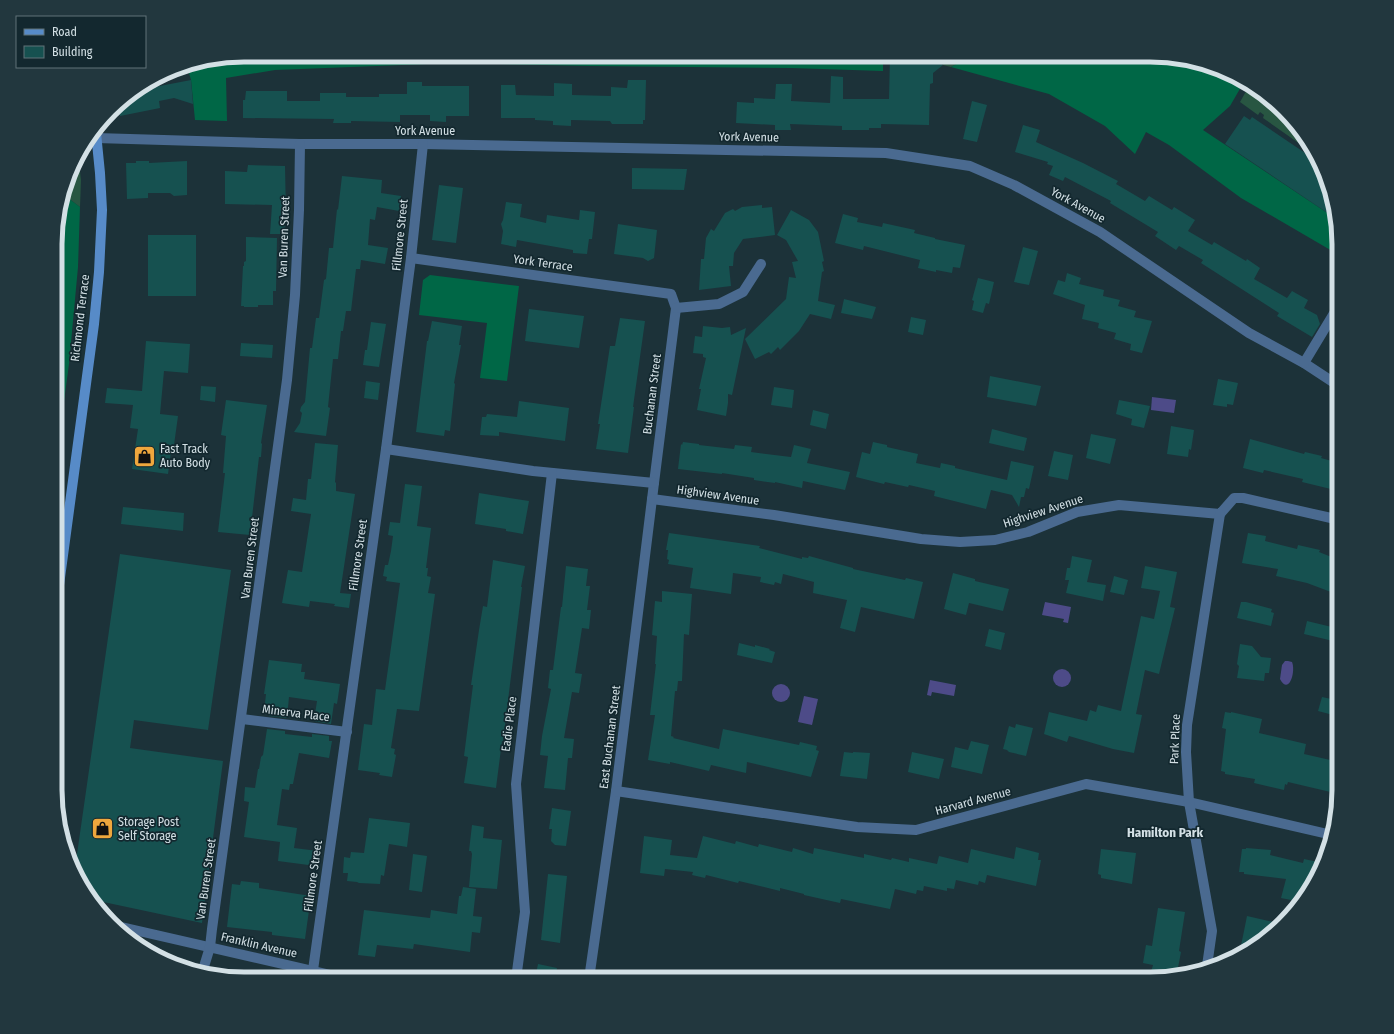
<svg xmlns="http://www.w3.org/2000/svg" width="1394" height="1034" font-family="'Fira Sans Condensed',sans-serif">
<rect width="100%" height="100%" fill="#1c3239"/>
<!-- green -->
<g fill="#285642">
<polygon points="944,55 972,55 951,67 943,65"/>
<polygon points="1249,86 1267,97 1305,143 1302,141 1300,144 1263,118 1264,115 1260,112 1258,115 1240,102"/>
<polygon points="78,155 81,180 80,207 64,195 75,160"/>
</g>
<!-- forest -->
<g fill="#006746">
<polygon points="244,55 883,55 883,71 791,68 590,66 453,63 275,70 226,78 227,121 195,120 191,80 187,66"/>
<polygon points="972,55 1162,55 1208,66 1241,87 1230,106 1203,130 1335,218 1339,232 1339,255 1241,198 1169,145 1146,132 1135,154 1105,126 1049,94 951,67"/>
<polygon points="64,195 80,207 78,267 69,364 61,424 57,424 57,220"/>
<polygon points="430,275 519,286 507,381 480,378 487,323 419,315 423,280"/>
</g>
<!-- water -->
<g fill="#4d4b88">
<polygon points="1152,397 1176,400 1174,413 1151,410"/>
<polygon points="1045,602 1071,607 1068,623 1063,622 1064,619 1042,615"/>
<path d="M1285 661H1288L1292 662C1296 671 1289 696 1280 679L1282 665Z"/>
<circle cx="1062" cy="678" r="9"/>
<polygon points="930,680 956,685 954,696 932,692 931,696 927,695"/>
<circle cx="781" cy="693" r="9"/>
<polygon points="804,696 818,699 812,725 798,722"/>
</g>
<!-- building -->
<g fill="#165150">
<polygon points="890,55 934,55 943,65 933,73 933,83 930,84 929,125 881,124 881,128 869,128 869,130 842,130 842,126 790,124 791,130 775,130 775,125 736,123 737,102 754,103 754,98 775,99 776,84 792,84 791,101 830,103 831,76 843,77 843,99 889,99"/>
<polygon points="191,80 193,104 174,98 159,101 160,108 120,116 118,104 139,90"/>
<polygon points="628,80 646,80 645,120 643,120 643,124 612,124 610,121 571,120 571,126 553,125 553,121 535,120 535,118 501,118 501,85 515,85 516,95 554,96 554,83 572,84 572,95 611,96 611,87 627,88"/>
<polygon points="407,82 422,82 422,86 469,86 469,116 446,116 446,122 430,121 430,115 400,115 400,122 351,121 351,123 333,123 334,119 243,118 243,100 245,100 246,91 287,91 287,101 320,101 320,93 346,93 346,97 379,97 379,94 407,94"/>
<polygon points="972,101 987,105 977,142 963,139"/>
<polygon points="1244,116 1250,120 1252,117 1314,159 1312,162 1322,168 1335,218 1225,144"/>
<polygon points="1023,125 1040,130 1036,142 1083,163 1118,181 1116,184 1145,201 1149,196 1172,210 1174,207 1195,220 1188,231 1212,245 1214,242 1246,261 1247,259 1260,268 1254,279 1287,298 1292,291 1308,300 1304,308 1317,315 1320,324 1312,337 1277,316 1279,313 1201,263 1203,260 1179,246 1176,250 1155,236 1158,232 1110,203 1111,201 1065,177 1063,181 1049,175 1053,166 1047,164 1048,162 1015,152"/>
<polygon points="136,161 149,161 149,163 187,161 187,195 174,196 170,193 148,193 148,198 127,199 126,163 136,163"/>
<polygon points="248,165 285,166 286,214 284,234 270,234 272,205 225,204 225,171 247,172"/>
<polygon points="632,168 687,169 684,190 632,189"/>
<polygon points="342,176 382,180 381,193 401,196 399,211 377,207 375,220 370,219 368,245 388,248 385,264 361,260 360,269 356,269 351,311 346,311 343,331 341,331 338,359 333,359 328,407 330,408 326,436 294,432 300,423 302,413 300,411 301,407 305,402 310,348 312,348 316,318 319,318 324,280 326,279 329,248 333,248 337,209 338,210"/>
<polygon points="439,185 463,188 456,243 432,240"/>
<polygon points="506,202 522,204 520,217 546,223 547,215 579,220 580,210 595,212 592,239 589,239 587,254 573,253 573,250 517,240 516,247 501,244 503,231 501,224 503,220"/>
<polygon points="762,205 762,208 772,207 775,235 743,239 734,253 733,266 729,266 731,286 699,290 701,259 704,259 706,238 711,229 714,231 725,213 733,209 735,211 742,207"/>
<polygon points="791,210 809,220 818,232 824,261 822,262 824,271 822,272 818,301 835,305 831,319 810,314 799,331 780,350 778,347 771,354 769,352 755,359 745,339 786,299 789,277 796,278 792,262 798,261 786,240 777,235"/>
<polygon points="843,214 858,218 857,222 882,227 883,223 915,230 914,233 935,238 935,239 965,245 960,268 953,267 952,273 936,270 936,272 918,268 920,260 864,246 863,250 835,243"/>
<polygon points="618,224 657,230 654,258 648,261 643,258 614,254"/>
<rect x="148" y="235" width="48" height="61"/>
<polygon points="246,237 277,238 276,291 273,291 273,305 258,305 258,307 244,307 244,306 241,306 243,266 244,266 244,262 246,261"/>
<polygon points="1023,247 1038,251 1029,285 1014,282"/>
<polygon points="1067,273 1081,278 1079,284 1104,290 1103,296 1120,300 1118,306 1136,311 1134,317 1152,321 1142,353 1130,350 1131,344 1114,339 1116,333 1098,328 1099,323 1082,319 1085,305 1053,294 1058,280 1065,282"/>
<polygon points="978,278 994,282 989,304 986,303 983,313 972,310 974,301 972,300"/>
<polygon points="844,299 876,307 872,319 841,313"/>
<polygon points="529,309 584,316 579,348 525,341"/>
<polygon points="911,317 926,320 923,335 908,332"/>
<polygon points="620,318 645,321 633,407 634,407 628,453 596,449 600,424 598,424 610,346 615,346"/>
<polygon points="432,321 462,326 459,345 461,345 454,383 455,384 450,431 445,430 444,436 416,432 427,341 428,341"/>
<polygon points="371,322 386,324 379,367 363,365 365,350 367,350"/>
<polygon points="703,326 722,328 730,327 731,335 746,328 732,395 728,394 728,403 726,416 697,410 701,389 699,389 706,358 703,357 703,354 693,353 695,336 702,337"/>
<polygon points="146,341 190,344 188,373 164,371 160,414 178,416 174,445 172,444 168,474 132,469 138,429 130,428 133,405 105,403 107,388 142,391"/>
<polygon points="241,343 273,345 272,358 240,356"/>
<polygon points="990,376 1041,386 1036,406 987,397"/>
<polygon points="1218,379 1238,383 1233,405 1227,404 1227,407 1213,405"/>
<polygon points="366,381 380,383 378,400 364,398"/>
<polygon points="201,386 216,387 215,402 200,400"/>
<polygon points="774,387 794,390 792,408 771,405"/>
<polygon points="226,400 267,405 261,443 262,444 261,457 259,457 250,535 218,532 225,473 223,473 226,436 221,435"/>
<polygon points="1119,400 1150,406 1144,428 1131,425 1132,419 1116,414"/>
<polygon points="519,401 569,408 565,441 499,432 499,436 480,435 482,417 486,417 487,414 517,417"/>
<polygon points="813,410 829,414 826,429 810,425"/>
<polygon points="1171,426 1194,430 1191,450 1189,449 1188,457 1167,454"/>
<polygon points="992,429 1027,438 1024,451 989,443"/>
<polygon points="1091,434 1116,439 1110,464 1086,458"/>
<polygon points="1250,439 1304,454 1305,452 1322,456 1321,458 1339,463 1339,491 1302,482 1303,479 1264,470 1263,473 1243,468"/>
<polygon points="683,442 699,444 699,445 734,449 735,445 752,447 751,452 791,457 794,445 811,449 807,463 850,472 845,490 803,481 802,488 775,482 775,483 754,480 754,478 722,473 722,474 678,469 681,444 682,445"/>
<polygon points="873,442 887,445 887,447 918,454 916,463 940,468 941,463 955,466 955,468 1007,480 1011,461 1034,466 1029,489 1026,488 1024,497 1021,497 1019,507 1012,495 991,490 986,509 934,496 935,491 909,485 908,487 885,482 884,484 856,477 862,452 870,454"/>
<polygon points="315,443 338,445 335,482 336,483 336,491 355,494 340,593 351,594 349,608 334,606 335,604 310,601 309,607 282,603 288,570 302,572 311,514 291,511 293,498 306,500 308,479 311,479"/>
<polygon points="1054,451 1073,455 1068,480 1048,476"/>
<polygon points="405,484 422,486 417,526 431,528 426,568 428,568 427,576 431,577 428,593 435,594 419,711 397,709 391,748 395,749 394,754 396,755 392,777 379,775 380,773 358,770 364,724 372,725 376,689 385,690 400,583 386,581 387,577 383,576 385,565 388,565 391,551 393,536 388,535 390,522 400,523"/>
<polygon points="479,493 529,501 523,534 506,531 506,529 475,524"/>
<polygon points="123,507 184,513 183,531 121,524"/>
<polygon points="669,533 760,546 759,548 802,559 802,557 808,558 809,556 853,568 853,569 905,580 906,578 923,582 914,619 861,607 855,632 840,628 847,600 813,593 814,582 783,574 781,584 775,582 774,585 760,582 761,577 733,573 731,594 690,588 693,568 668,564 669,560 667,559 668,550 666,550"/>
<polygon points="1248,533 1266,536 1265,541 1297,549 1298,545 1320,550 1319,552 1339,560 1339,595 1307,583 1276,576 1278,569 1242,563"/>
<polygon points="120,554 231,570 208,730 134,720 130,748 223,761 202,923 94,900 80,884 75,868"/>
<polygon points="1072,556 1092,560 1087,582 1106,585 1103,601 1066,593 1069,580 1065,580 1067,568 1070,568"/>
<polygon points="493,560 525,566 521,587 522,587 503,741 502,741 496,788 464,783 468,757 464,756 473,685 471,685 479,630 483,606 487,607"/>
<polygon points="566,566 588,569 586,586 590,586 587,610 591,610 589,629 582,628 575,673 582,674 579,693 572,692 564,738 574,739 572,758 568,758 565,790 544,788 548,756 540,755 542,736 551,689 548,688 550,670 553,670 561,607 562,607"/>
<polygon points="1145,566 1177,572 1170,607 1175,608 1159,674 1145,670 1136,714 1142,715 1134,753 1113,749 1069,736 1067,742 1044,734 1049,712 1087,721 1090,710 1096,712 1098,705 1121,711 1141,616 1154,619 1160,591 1141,588"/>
<polygon points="953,573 975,579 975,581 1009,589 1003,611 969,603 966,615 944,609"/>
<polygon points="1114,576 1128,580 1124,595 1110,592"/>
<polygon points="662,591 692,594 689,635 684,634 682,681 678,681 677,691 675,691 671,736 674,737 673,738 719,749 723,729 799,745 800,742 817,746 816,750 819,751 811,777 747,762 746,773 711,765 709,771 670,762 670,764 648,760 655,715 650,715 656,664 655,664 657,636 652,635 655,601 662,602"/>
<polygon points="1241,602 1246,602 1272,609 1271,612 1274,613 1271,626 1237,618"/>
<polygon points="1307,621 1336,628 1333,641 1304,634"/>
<polygon points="989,629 1005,633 1001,650 985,646"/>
<polygon points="739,643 755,647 755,645 770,649 769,650 775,652 772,663 737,655"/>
<polygon points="1240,644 1252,646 1261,657 1271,658 1269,673 1265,673 1264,681 1237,678 1239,666 1237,664"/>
<polygon points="269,660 302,664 301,672 305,672 304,679 340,684 337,704 334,703 331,724 314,721 317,701 289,697 287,718 269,716 269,713 264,712 266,694 264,694"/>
<polygon points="1322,697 1336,700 1333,715 1318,711"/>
<polygon points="1225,712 1231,713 1231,712 1262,719 1259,733 1306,744 1304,754 1339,762 1339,794 1288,782 1287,785 1285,784 1284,790 1254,783 1255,779 1225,774 1225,772 1221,771 1226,729 1222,728"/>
<polygon points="1016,724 1033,728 1026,756 1009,752 1007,750 1003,749 1009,726 1015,728"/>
<polygon points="267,729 285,731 285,734 312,737 312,734 329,736 329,741 332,741 329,758 299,753 293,784 290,784 289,790 282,789 277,825 297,828 294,848 318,851 316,866 278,861 280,842 244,837 249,802 244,801 245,787 255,788 258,769 259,769 261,757 263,755"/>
<polygon points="971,741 989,745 982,774 951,767 955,747 968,750"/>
<polygon points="844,752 853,753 853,752 870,753 867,779 840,776"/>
<polygon points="912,752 944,759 939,779 908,772"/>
<polygon points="552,808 571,811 566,846 555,845 551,841 552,829 549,829"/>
<polygon points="369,818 410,823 407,847 389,844 384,876 381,875 380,884 359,883 357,882 347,881 348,873 343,873 344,857 350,858 351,852 364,853"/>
<polygon points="472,825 484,827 483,838 502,840 497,889 469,887 472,854 471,851 469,851"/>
<polygon points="644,836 672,840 670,855 697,858 703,836 735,844 736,841 758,847 759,844 792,852 793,848 813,854 814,848 864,858 864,854 891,860 892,858 909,862 909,858 937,864 939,856 968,863 971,849 1014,859 1016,847 1039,853 1038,860 1041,860 1036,886 987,875 985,883 979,881 978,885 956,880 954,889 947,888 947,891 924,886 923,891 917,890 916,894 895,889 890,909 841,899 840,903 804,895 804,894 780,888 780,891 739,881 738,883 706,875 705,878 692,875 693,872 665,869 664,876 640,873"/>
<polygon points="1246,848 1271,850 1270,855 1303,863 1304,859 1318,862 1315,877 1301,902 1281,898 1286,879 1244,874 1244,872 1239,872 1242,849 1246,849"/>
<polygon points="1101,849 1136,853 1132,884 1101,878 1101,875 1098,874"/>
<polygon points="413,854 427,856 422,892 409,890"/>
<polygon points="548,874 567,876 560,943 541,940"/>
<polygon points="241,881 259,883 259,888 311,896 305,939 272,935 272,932 227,927 232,884 240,885"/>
<polygon points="463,887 476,889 473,916 482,917 480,933 472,932 470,952 414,944 413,949 377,945 375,957 358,955 364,910 430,918 431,910 457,914 459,896 461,896"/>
<polygon points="1158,908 1185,912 1179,951 1181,952 1177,973 1149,979 1153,965 1143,963 1146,945 1152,946"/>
<polygon points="1247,916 1278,923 1239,955 1244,931"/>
<polygon points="538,964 557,968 555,979 535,979"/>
</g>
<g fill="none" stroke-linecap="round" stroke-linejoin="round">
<!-- minor -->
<g stroke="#4a6a90" stroke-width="10">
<polyline points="96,138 300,144 423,144 886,153 970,166 1014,185 1100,232 1249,333 1304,363 1339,386"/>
<polyline points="411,258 671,294 676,308 654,483 616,791 589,979"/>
<polyline points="676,308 719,304 743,292 761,264"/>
<polyline points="1304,363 1339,305"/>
<polyline points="386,449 533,471 654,483"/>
<polyline points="652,499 774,515 921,539 960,542 995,540 1028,532 1077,512 1119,505 1220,514 1234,498 1243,498 1331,518 1339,523"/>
<polyline points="242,719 347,732"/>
<polyline points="616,791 857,827 916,830 1086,784 1189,802 1332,835"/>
<polyline points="117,926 348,979"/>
<polyline points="1207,966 1212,931 1189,802 1186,752 1187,725 1220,514"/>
<polyline points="313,970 386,449 411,258 423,144"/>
<polyline points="202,973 210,947 212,929 287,380 295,295 299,210 300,144"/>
<polyline points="516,979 525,912 516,784 552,473"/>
</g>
<!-- secondary -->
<polyline stroke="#578bc8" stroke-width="10" points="57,600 94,324 99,272 102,210 100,173 96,133"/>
</g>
<!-- icons -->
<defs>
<symbol id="shop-square" viewBox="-11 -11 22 22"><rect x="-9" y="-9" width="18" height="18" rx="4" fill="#efa73d" stroke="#13282f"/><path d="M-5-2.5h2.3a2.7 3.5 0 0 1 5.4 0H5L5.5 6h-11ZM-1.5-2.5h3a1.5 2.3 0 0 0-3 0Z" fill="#111"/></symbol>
</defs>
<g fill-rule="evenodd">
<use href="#shop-square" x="132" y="444" width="25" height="25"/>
<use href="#shop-square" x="90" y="816" width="25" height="25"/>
</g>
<g text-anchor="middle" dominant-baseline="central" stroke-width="3.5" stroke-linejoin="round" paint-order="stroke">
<!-- street labels -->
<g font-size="12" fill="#d3e0e5" stroke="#13282f">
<text x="425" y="131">York Avenue</text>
<text transform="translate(749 137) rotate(1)">York Avenue</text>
<text transform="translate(1078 205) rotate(29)">York Avenue</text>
<text transform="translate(400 235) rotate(-84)">Fillmore Street</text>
<text transform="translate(284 237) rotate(-88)">Van Buren Street</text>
<text transform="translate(543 263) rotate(8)">York Terrace</text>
<text transform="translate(80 318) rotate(-83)">Richmond Terrace</text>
<text transform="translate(652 394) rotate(-83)">Buchanan Street</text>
<text transform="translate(718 495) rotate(8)">Highview Avenue</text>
<text transform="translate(1043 511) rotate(-18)">Highview Avenue</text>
<text transform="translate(358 555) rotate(-82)">Fillmore Street</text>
<text transform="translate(250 558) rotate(-83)">Van Buren Street</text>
<text transform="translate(296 713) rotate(7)">Minerva Place</text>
<text transform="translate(509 724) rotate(-83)">Eadie Place</text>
<text transform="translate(610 737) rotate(-83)">East Buchanan Street</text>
<text transform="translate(1175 739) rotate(-88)">Park Place</text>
<text transform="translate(973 801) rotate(-15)">Harvard Avenue</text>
<text transform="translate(313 876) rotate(-82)">Fillmore Street</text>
<text transform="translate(206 879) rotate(-82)">Van Buren Street</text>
<text transform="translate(259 945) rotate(13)">Franklin Avenue</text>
</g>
<!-- poi labels -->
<g font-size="12" fill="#d3e0e5" stroke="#13282f" text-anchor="start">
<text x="160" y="449">Fast Track<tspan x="160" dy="14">Auto Body</tspan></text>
<text x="118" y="822">Storage Post<tspan x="118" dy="14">Self Storage</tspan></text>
</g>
<!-- neighbourhood labels -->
<g font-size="13" font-weight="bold" fill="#d3e0e5" stroke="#13282f">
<text x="1165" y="832">Hamilton Park</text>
</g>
</g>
<!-- crop -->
<path d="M0 0H1394V1034H0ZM244 62H1150A182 182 0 0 1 1332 244V790A182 182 0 0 1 1150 972H244A182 182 0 0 1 62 790V244A182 182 0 0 1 244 62Z" fill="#22373e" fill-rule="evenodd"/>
<path fill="none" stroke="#d3e0e5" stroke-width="5" d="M244 62H1150A182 182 0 0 1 1332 244V790A182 182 0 0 1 1150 972H244A182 182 0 0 1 62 790V244A182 182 0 0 1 244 62Z"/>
<!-- legend -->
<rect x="16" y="16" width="130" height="52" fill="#13282f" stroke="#607278"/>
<rect x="24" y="29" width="20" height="6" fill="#578bc8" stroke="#607278"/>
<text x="52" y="36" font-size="12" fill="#d3e0e5">Road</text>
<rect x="24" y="46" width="20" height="12" fill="#165150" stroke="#607278"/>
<text x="52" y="56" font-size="12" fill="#d3e0e5">Building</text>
</svg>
